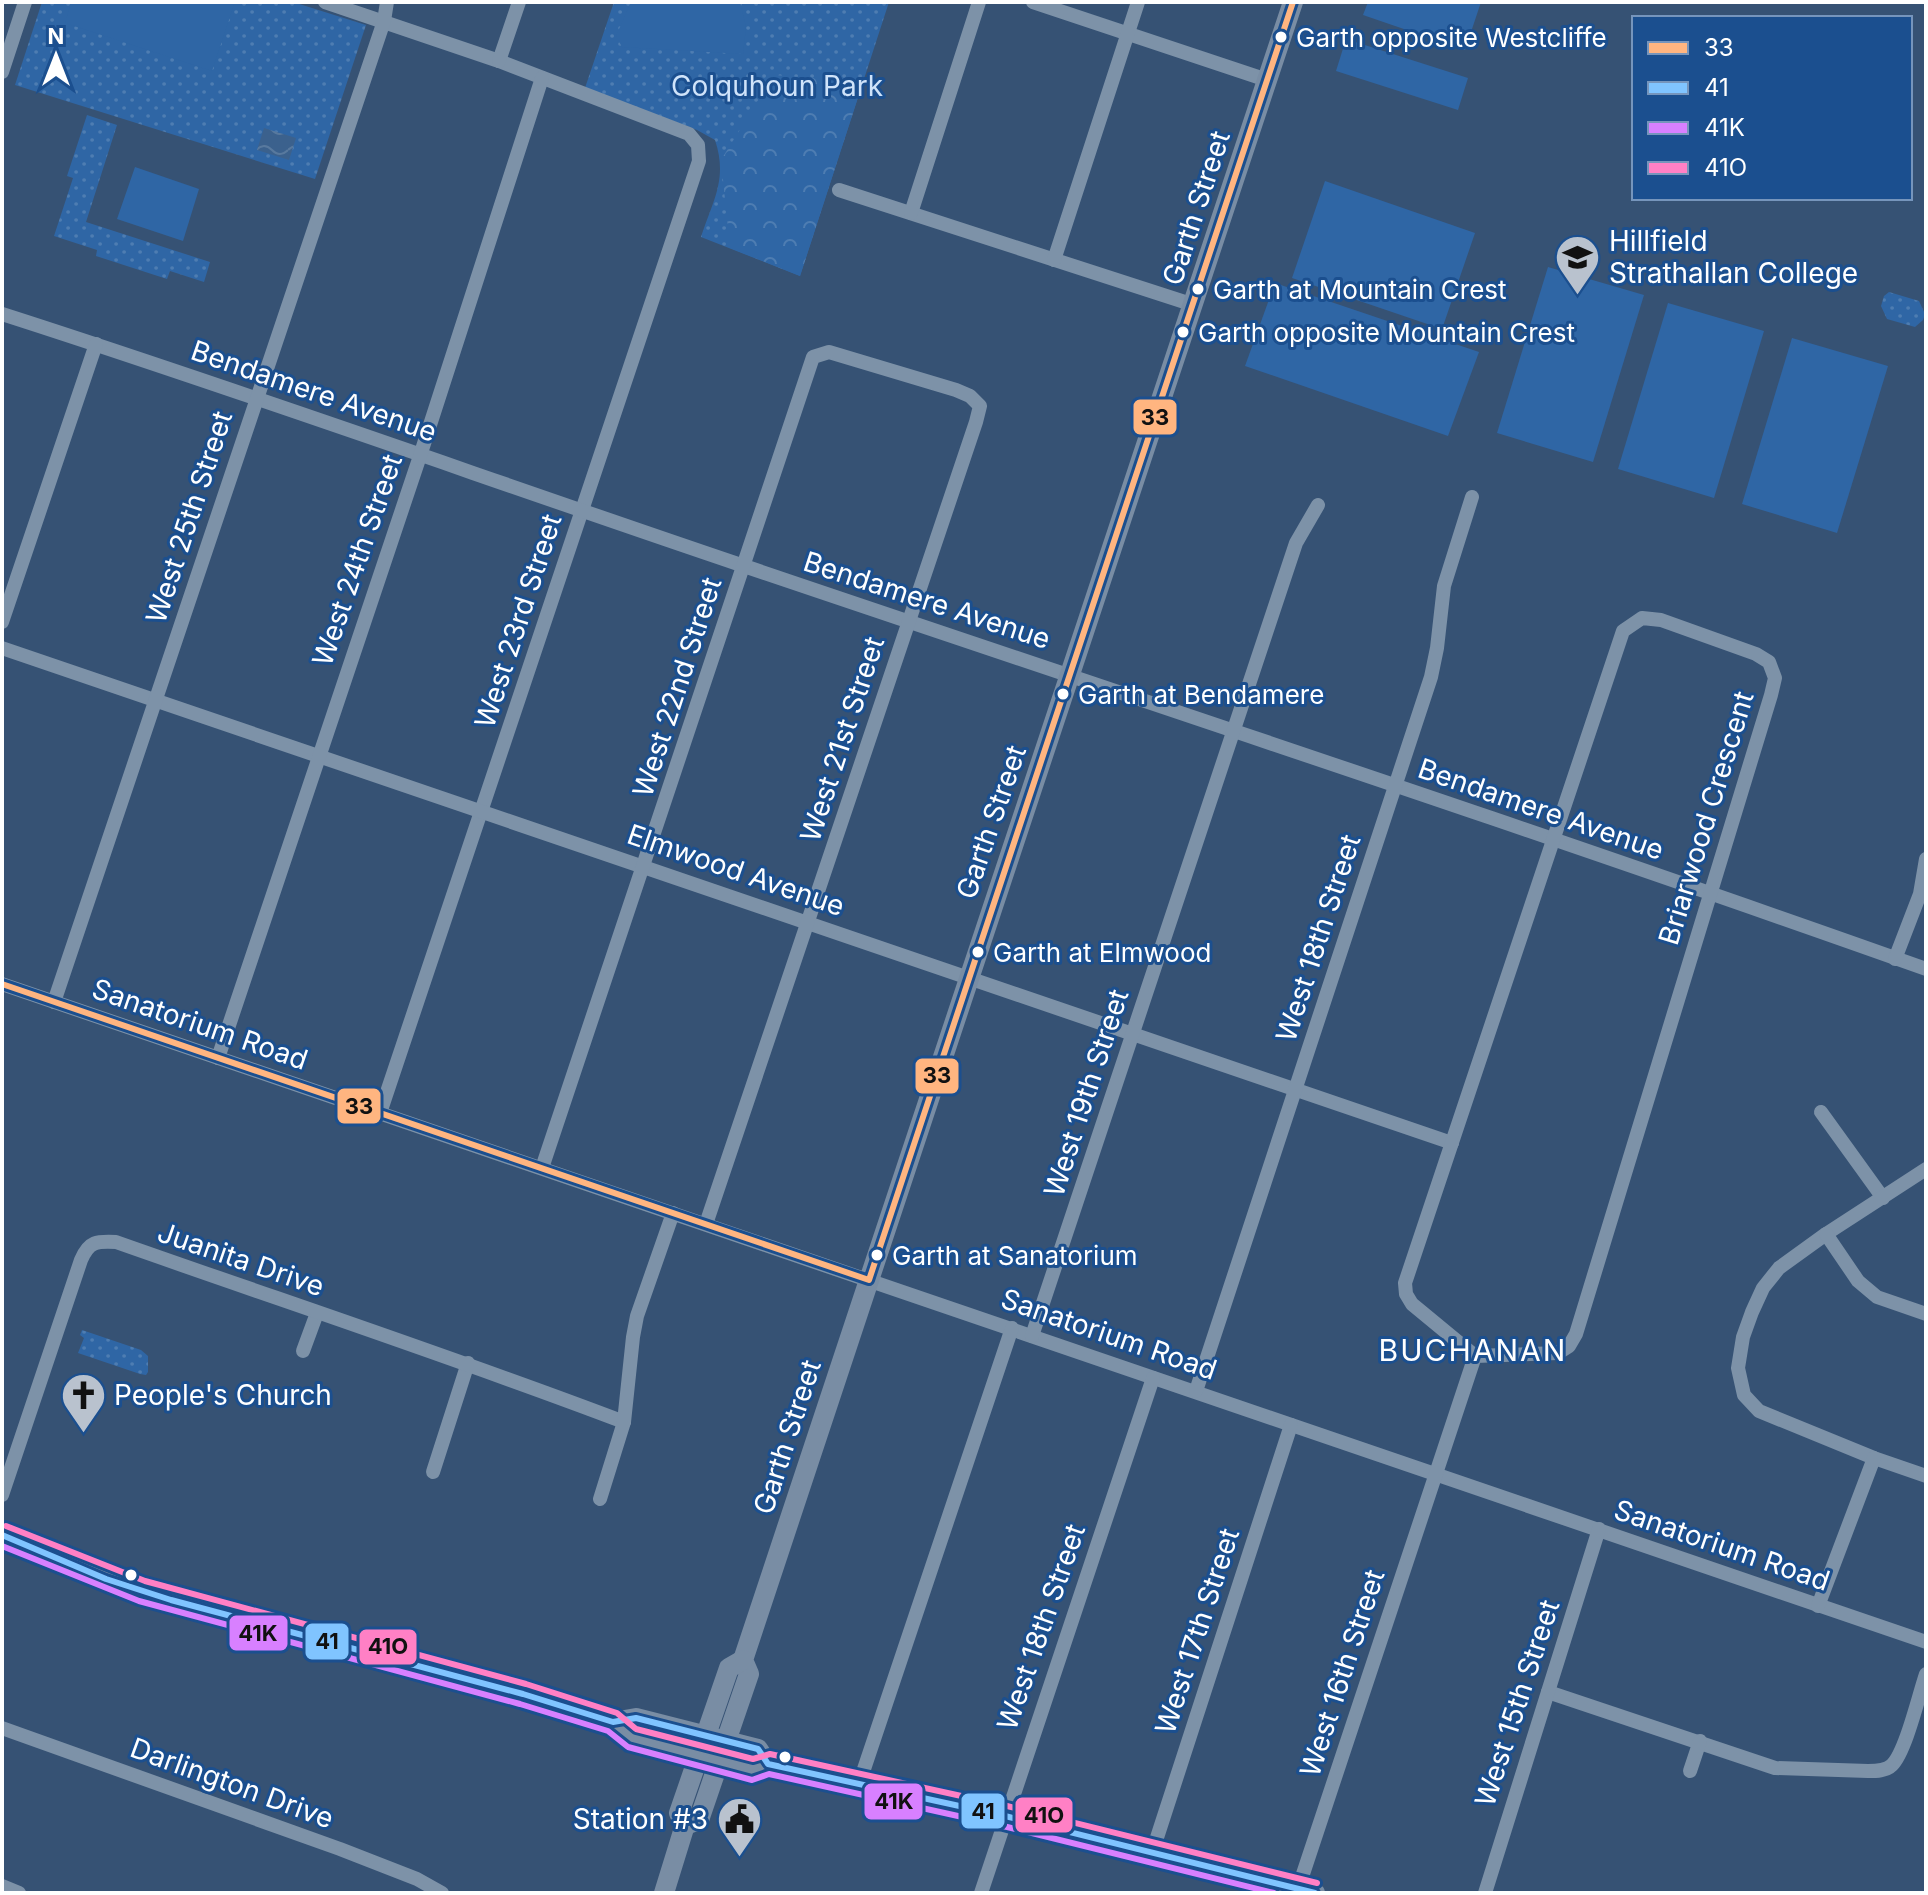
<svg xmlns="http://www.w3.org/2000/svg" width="1928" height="1895" font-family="Inter,sans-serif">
<defs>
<pattern id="grass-dots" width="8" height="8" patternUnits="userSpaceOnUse" patternTransform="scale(2)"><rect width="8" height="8" fill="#2f66a5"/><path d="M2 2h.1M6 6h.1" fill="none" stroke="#4e7db2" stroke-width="1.8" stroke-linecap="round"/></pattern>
<pattern id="forest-crowns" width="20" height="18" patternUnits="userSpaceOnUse" patternTransform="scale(2)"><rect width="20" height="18" fill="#2f66a5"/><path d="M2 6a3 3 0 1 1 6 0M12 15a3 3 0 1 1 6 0" fill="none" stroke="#4e7db2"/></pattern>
<pattern id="water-waves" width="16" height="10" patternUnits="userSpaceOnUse" patternTransform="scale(2)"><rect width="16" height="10" fill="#3b618d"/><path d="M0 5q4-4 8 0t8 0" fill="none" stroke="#58799e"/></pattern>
</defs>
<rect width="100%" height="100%" fill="#365274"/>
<!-- grass -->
<g fill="url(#grass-dots)">
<polygon points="42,2 293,2 366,25 315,179 15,85"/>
<path d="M614 2H889L800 276 701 237C713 200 728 179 715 140L697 130 585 88Z"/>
<polygon points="87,115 117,125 86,222 210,262 204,282 170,271 167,279 96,256 97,250 54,236 73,178 67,176"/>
<polygon points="1889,292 1919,301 1925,314 1923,320 1915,327 1887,319 1881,306 1884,296"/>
<polygon points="82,1330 141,1350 148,1356 148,1372 146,1375 140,1374 78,1353 84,1338 80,1335"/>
</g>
<!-- forest -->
<polygon fill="url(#forest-crowns)" points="774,75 863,82 800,276 730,248 721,160"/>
<!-- pitch -->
<g fill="#2f66a5">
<polygon points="71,2 235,2 212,71 65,23"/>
<polygon points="631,2 740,2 746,27 743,54 622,47 616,36"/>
<polygon points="1368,2 1481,2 1465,50 1363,15"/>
<polygon points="1346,39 1468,78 1458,110 1336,71"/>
<polygon points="135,167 199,189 183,241 117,219"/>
<polygon points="1325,181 1475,233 1442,329 1292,278"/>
<polygon points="1548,267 1644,295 1593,462 1497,433"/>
<polygon points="1275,283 1479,352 1448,436 1245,366"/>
<polygon points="1668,303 1764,331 1714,498 1618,469"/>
<polygon points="1792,338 1888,366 1837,533 1742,504"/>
</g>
<!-- water -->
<polygon fill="url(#water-waves)" points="264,128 296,138 289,160 257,150"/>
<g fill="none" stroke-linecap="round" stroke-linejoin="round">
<!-- minor -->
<g stroke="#7d92a8" stroke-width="14">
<polyline points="325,2 499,61 689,134 698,145 699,161 380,1113"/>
<polyline points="1033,2 1267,80"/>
<polyline points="499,61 519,2"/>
<polyline points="2,72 25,2"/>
<polyline points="839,190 1194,305"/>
<polyline points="911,213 979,2"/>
<polyline points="1054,260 1138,2"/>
<path d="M2 314C252 394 498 483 747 567 1140 700 1535 830 1926 969"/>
<polyline points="2,622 96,344"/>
<polyline points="2,648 1452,1143"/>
<polyline points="1895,959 1920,894 1926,859"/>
<polyline points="2,984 1926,1642"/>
<polyline points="54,1002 384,21 387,2"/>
<polyline points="218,1058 420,456 542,78"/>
<polyline points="1821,1112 1883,1198"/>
<polyline points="542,1168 813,357 829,352 956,390 970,396 980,406 976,422 706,1224"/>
<polyline points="1926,1169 1826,1234 1779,1268 1763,1288 1752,1312 1743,1337 1738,1368 1744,1395 1759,1411 1874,1458 1926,1476"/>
<polyline points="1826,1234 1858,1281 1877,1297 1926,1314"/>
<polyline points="1032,1336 1296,543 1318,505"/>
<polyline points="303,1351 317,1313"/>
<polyline points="1196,1391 1431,677 1437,648 1444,586 1472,497"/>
<polyline points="433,1472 468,1363"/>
<path d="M2 1495 81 1260C89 1241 97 1241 116 1242 286 1302 456 1358 624 1422"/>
<polyline points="600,1499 624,1422 633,1337 637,1316 673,1213"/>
<polyline points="1818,1606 1874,1458"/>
<path d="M1548 1692 1775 1768 1868 1771C1876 1771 1886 1771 1892 1765 1906 1751 1919 1694 1926 1674"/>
<polyline points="2,1728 340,1849 417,1879 442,1893"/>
<polyline points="1690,1771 1700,1741"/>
<polyline points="859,1784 1012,1328"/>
<polyline points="1152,1853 1291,1425"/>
<polyline points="2,1886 19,1893"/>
<polyline points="1298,1889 1475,1356 1558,1353 1569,1346 1576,1334 1771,695 1775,678 1769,662 1756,654 1661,620 1642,618 1623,631 1405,1283 1406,1294 1412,1304 1475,1356"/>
<polyline points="981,1893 1153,1378"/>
<polyline points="1485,1893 1599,1529"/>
</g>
<!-- secondary -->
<g stroke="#798da4" stroke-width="20">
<polyline points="2,1535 142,1591 523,1694 613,1722 631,1738 754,1770 768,1764 1005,1816 1315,1893"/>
<polyline points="613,1722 636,1718 758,1749 768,1764"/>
<polyline points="685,1825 699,1820 749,1674 743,1660 1293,2"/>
<polyline points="664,1893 685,1825 679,1813 729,1668 743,1660"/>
</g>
<defs>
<polyline id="bus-1" points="2,984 869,1280 1293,2"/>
<polyline id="bus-2" points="2,1535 106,1579 171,1600 523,1694 613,1722 636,1718 758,1749 768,1764 1005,1816 1315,1893"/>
<polyline id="bus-3" points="2,1546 139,1601 520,1704 608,1731 628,1747 752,1780 769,1774 1003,1826 1274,1893"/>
<polyline id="bus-4" points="6,1526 145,1581 526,1684 617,1713 636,1729 753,1759 770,1754 1007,1806 1317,1883"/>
</defs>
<!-- bus-1 casing -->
<use href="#bus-1" stroke="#1b4f8f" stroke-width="12"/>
<!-- bus-2 casing -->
<use href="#bus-2" stroke="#1b4f8f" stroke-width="12"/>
<!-- bus-3 casing -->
<use href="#bus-3" stroke="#1b4f8f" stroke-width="12"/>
<!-- bus-4 casing -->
<use href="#bus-4" stroke="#1b4f8f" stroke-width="12"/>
<!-- bus-1 -->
<use href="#bus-1" stroke="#ffb580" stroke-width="6"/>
<!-- bus-2 -->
<use href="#bus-2" stroke="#80c4ff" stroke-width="6"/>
<!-- bus-3 -->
<use href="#bus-3" stroke="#d880ff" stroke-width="6"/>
<!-- bus-4 -->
<use href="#bus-4" stroke="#ff80c5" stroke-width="6"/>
</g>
<!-- icons -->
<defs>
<symbol id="school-pin" viewBox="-11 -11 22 30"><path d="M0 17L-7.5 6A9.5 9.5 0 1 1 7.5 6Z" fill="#b9c2ce" stroke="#1b4f8f"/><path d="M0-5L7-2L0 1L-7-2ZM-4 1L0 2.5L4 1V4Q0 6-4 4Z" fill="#111"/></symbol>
<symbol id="church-pin" viewBox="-11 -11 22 30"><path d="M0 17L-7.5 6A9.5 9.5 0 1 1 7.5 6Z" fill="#b9c2ce" stroke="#1b4f8f"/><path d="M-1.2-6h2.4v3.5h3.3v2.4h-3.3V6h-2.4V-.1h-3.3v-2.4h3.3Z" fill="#111"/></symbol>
<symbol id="civic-pin" viewBox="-11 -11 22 30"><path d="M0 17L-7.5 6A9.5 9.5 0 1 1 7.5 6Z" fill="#b9c2ce" stroke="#1b4f8f"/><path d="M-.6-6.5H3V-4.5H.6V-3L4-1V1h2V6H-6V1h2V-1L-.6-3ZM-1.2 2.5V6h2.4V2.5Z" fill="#111"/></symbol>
</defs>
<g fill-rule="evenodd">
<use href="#school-pin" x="1552" y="232" width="51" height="69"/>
<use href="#church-pin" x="58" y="1370" width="51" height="69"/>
<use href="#civic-pin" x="714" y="1794" width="51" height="69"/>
</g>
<!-- markers -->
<g fill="#fff" stroke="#1b4f8f" stroke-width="3">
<circle cx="1281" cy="37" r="7"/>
<circle cx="1198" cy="289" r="7"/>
<circle cx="1183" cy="332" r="7"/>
<circle cx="1063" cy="694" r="7"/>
<circle cx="978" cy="952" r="7"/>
<circle cx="877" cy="1255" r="7"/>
<circle cx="131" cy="1575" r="7"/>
<circle cx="785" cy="1757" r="7"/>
</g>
<g text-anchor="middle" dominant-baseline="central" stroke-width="6" stroke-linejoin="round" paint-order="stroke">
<!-- bus labels -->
<g font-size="26" fill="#fff" stroke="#1b4f8f" text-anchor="start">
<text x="1296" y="37">Garth opposite Westcliffe</text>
<text x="1213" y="289">Garth at Mountain Crest</text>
<text x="1198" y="332">Garth opposite Mountain Crest</text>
<text x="1078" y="694">Garth at Bendamere</text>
<text x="993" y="952">Garth at Elmwood</text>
<text x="892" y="1255">Garth at Sanatorium</text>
</g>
<!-- park labels -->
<g font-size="28" fill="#cfe3fa" stroke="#1b4f8f">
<text x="777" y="86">Colquhoun Park</text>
</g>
<!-- street labels -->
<g font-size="28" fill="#fff" stroke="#1b4f8f">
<text transform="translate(1196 208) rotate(-72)">Garth Street</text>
<text transform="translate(314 391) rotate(19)">Bendamere Avenue</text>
<text transform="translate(189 517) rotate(-72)">West 25th Street</text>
<text transform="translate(357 560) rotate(-71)">West 24th Street</text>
<text transform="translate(927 600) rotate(18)">Bendamere Avenue</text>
<text transform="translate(518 621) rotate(-72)">West 23rd Street</text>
<text transform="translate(677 687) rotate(-72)">West 22nd Street</text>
<text transform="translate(842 739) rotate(-72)">West 21st Street</text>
<text transform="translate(1541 809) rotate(19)">Bendamere Avenue</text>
<text transform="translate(1706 818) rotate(-73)">Briarwood Crescent</text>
<text transform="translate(991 822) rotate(-71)">Garth Street</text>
<text transform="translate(736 870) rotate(19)">Elmwood Avenue</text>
<text transform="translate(1318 938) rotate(-72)">West 18th Street</text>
<text transform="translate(200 1024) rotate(19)">Sanatorium Road</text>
<text transform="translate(1086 1093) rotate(-72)">West 19th Street</text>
<text transform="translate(241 1259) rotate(19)">Juanita Drive</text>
<text transform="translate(1109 1334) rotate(19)">Sanatorium Road</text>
<text transform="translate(787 1437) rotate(-72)">Garth Street</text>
<text transform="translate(1722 1545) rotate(19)">Sanatorium Road</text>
<text transform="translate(1041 1627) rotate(-71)">West 18th Street</text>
<text transform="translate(1197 1631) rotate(-72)">West 17th Street</text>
<text transform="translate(1342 1673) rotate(-72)">West 16th Street</text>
<text transform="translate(1517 1703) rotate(-72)">West 15th Street</text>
<text transform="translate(232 1783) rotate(20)">Darlington Drive</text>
</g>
<!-- poi labels -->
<g font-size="28" fill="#fff" stroke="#1b4f8f" text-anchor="start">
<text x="1609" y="241">Hillfield<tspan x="1609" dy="32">Strathallan College</tspan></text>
<text x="114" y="1395">People's Church</text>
<text x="708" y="1819" text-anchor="end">Station #3</text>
</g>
<!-- neighbourhood labels -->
<g font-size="30" letter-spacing="2" fill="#fff" stroke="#1b4f8f">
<text x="1473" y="1350">BUCHANAN</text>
</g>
</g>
<g stroke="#1b4f8f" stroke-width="3">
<rect x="1132" y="398" width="46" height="38" rx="8" fill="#ffb580"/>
<rect x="914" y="1057" width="46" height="38" rx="8" fill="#ffb580"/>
<rect x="336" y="1087" width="46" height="38" rx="8" fill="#ffb580"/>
<rect x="228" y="1614" width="61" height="38" rx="8" fill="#d880ff"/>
<rect x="304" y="1622" width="46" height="39" rx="8" fill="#80c4ff"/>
<rect x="358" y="1628" width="60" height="38" rx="8" fill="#ff80c5"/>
<rect x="863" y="1782" width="61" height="39" rx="8" fill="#d880ff"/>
<rect x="960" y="1792" width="46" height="38" rx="8" fill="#80c4ff"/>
<rect x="1014" y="1796" width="60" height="38" rx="8" fill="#ff80c5"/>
</g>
<g font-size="22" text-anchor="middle" font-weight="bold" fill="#111">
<text x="1155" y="425">33</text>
<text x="937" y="1083">33</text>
<text x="359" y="1114">33</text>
<text x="258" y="1641">41K</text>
<text x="327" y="1649">41</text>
<text x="388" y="1654">41O</text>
<text x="894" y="1809">41K</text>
<text x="983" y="1819">41</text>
<text x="1044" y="1823">41O</text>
</g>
<!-- border -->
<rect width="1928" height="1895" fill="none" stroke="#ffffff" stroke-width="8"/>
<!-- legend -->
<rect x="1632" y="16" width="280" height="184" fill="#1b4f8f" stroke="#7695bc" stroke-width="2"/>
<rect x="1648" y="42" width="40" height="12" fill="#ffb580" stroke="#7695bc" stroke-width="2"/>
<text x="1704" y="56" font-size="24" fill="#ffffff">33</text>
<rect x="1648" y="82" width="40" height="12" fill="#80c4ff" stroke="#7695bc" stroke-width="2"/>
<text x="1704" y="96" font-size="24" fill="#ffffff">41</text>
<rect x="1648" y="122" width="40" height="12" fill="#d880ff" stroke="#7695bc" stroke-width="2"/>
<text x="1704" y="136" font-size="24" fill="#ffffff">41K</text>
<rect x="1648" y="162" width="40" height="12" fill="#ff80c5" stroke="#7695bc" stroke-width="2"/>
<text x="1704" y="176" font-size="24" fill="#ffffff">41O</text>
<!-- north arrow -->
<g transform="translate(56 56)" stroke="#1b4f8f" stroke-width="6" paint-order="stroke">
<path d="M0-6L14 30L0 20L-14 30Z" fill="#ffffff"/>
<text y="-12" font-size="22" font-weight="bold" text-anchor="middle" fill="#ffffff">N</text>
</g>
</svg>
